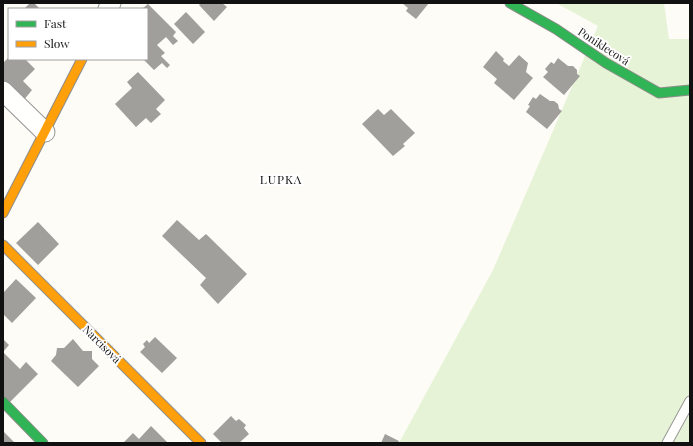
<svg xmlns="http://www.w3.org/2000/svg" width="693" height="446" font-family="'Playfair Display',serif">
<rect width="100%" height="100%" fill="#fdfcf7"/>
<!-- green -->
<polygon fill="#e7f3d7" points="556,3 664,3 669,39 690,39 690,443 399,443 493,270 598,26"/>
<!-- building -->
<g fill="#a19f9c">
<polygon points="30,3 34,3 40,9 24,9"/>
<polygon points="201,3 222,3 227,7 214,21 199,5"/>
<polygon points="402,3 429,3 416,19 406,11 408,8"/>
<polygon points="148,4 176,32 173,36 178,41 173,45 166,37 157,45 165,53 161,56 170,65 167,68 162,63 154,70 143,59 147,59 147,9 142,9"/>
<polygon points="186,12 205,32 193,44 174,24"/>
<polygon points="496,51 504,59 503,61 509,66 519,55 528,63 526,72 533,78 514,100 494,83 497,79 483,67"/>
<polygon points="9,57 9,59 25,59 35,69 23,81 32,90 23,101 3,82 3,63"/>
<polygon points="558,58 568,66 573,66 577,70 577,74 580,76 564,95 543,77 548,72 545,69 551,62 554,64"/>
<polygon points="138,72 165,100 156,109 161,114 151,123 146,118 136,127 115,104 132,88 127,82"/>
<polygon points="540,94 550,101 554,101 558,104 559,109 562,111 547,129 526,112 530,106 528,105 533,97 536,99"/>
<polygon points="378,109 384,115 391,109 415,133 403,144 405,146 393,156 362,124"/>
<polygon points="177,220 199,240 206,234 247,274 218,304 200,285 206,278 162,236"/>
<polygon points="38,222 59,244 38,265 16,243"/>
<polygon points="16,279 36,298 12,323 3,314 3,293"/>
<polygon points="155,337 177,358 162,373 140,352 145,347 143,344 147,340 149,343"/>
<polygon points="3,339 9,345 3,352"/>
<polygon points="73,339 83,351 92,351 92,359 99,366 78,387 51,361 56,355 57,348 64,348"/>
<polygon points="3,352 20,369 26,362 38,374 9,403 3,397"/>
<polygon points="231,416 236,421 239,419 246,425 244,428 249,434 239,443 222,443 213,434"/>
<polygon points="151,426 168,443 124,442 133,433 139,439"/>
<polygon points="3,431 15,443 3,443"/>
<polygon points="385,434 399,441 398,443 381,443"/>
</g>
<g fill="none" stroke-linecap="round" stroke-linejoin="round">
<defs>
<polyline id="lane" points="667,443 690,401"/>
<g id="street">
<polyline points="108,9 111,3"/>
<polyline points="3,91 45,132"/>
</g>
<g id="fast">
<polyline points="510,3 556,29 606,63 659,93 690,90"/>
<polyline points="3,402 43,443"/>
</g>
<g id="slow">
<polyline points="3,213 82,59"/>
<polyline points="3,245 201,443"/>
</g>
</defs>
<!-- lane casing -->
<use href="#lane" stroke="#979795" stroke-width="11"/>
<!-- street casing -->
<use href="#street" stroke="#979795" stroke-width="21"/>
<!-- fast casing -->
<use href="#fast" stroke="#8e8d8b" stroke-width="11"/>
<!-- slow casing -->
<use href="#slow" stroke="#8e8d8b" stroke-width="11"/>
<!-- lane -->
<use href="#lane" stroke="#fffffe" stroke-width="9"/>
<!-- street -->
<use href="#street" stroke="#fffffe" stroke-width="19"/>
<!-- fast -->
<use href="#fast" stroke="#30b455" stroke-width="9"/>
<!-- slow -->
<use href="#slow" stroke="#ff9f0a" stroke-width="9"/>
</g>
<g text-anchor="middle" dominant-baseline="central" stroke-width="4" stroke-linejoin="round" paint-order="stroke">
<!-- street labels -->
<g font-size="11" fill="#111" stroke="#fff">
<text transform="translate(604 46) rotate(33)">Poniklecová</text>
<text transform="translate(102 344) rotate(45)">Narcisová</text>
</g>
<!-- neighbourhood labels -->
<g font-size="12" letter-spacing="1" fill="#111" stroke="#fff">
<text x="281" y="179">LUPKA</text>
</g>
</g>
<!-- border -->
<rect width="693" height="446" fill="none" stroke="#111111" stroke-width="8"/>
<!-- legend -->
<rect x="8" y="8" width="140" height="52" fill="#ffffff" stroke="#a0a0a0"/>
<rect x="16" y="21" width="20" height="6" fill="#30b455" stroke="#a0a0a0"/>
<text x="44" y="28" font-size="12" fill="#111111">Fast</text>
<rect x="16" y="41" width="20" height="6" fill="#ff9f0a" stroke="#a0a0a0"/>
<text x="44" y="48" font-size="12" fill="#111111">Slow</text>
</svg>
